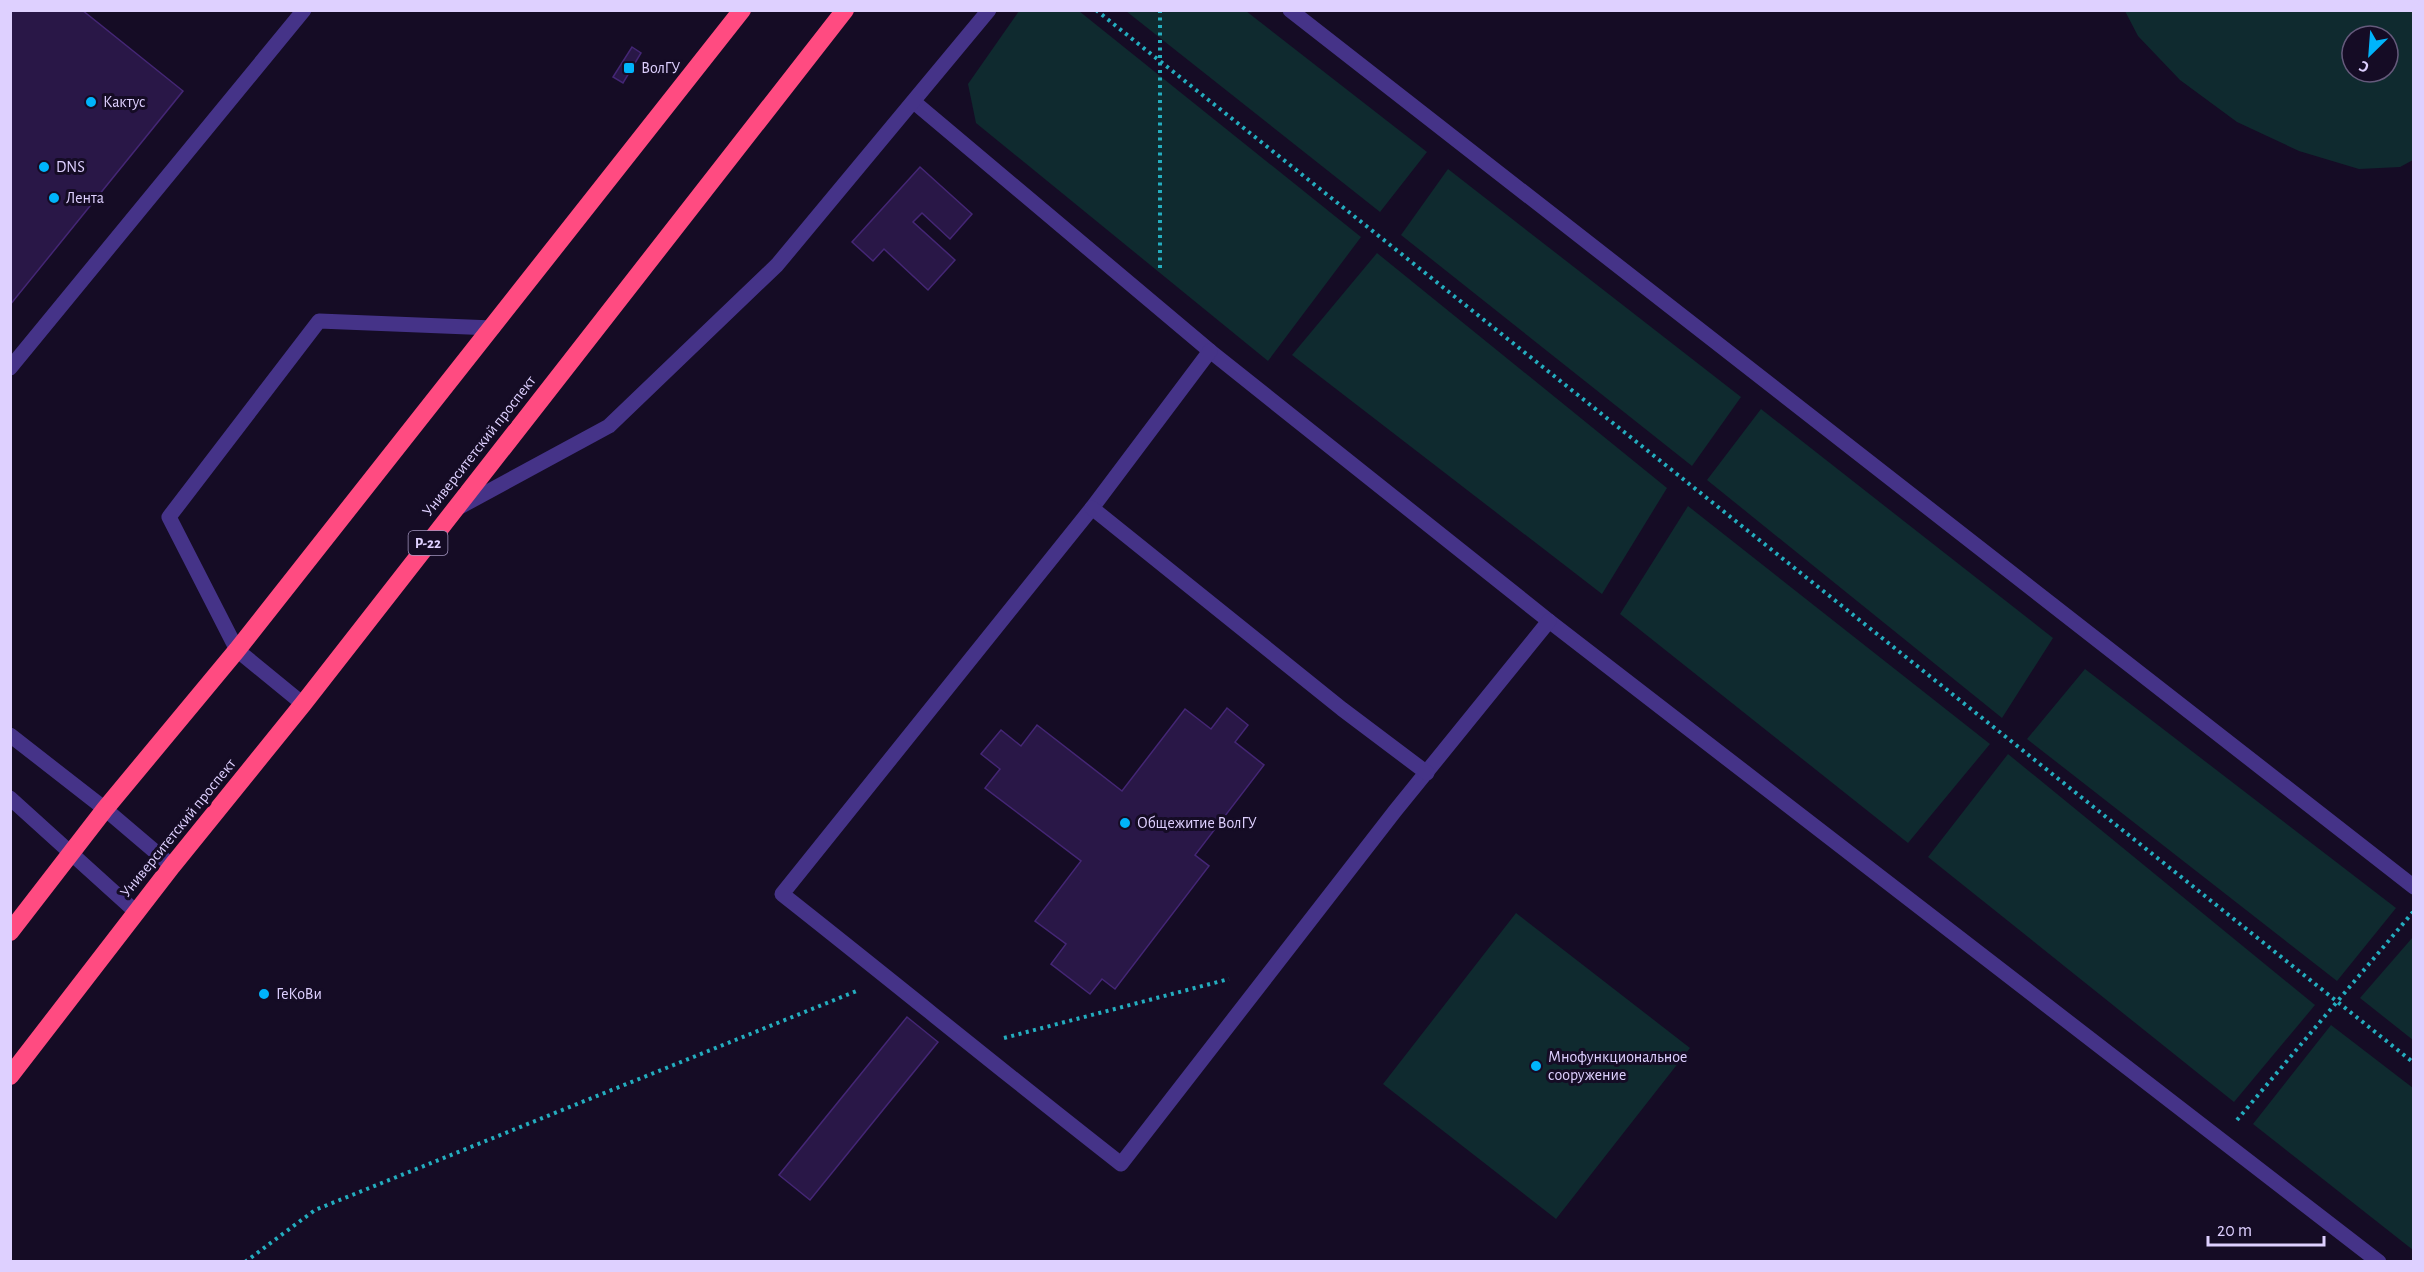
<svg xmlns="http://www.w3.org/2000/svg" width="2424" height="1272" font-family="'Alegreya Sans',sans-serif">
<rect width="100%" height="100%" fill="#150c25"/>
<!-- green -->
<g fill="#0f2a2f" fill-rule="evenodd">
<polygon points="1019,11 1079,11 1361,237 1268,361 976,123 968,84"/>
<polygon points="1126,11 1246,11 1427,152 1380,212"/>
<path d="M2125 11H2413V160L2400 167 2359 169 2299 151 2237 122 2180 80 2138 36ZM2352 36H2388V72H2352Z"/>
<polygon points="1448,169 1741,397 1692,466 1401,235"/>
<polygon points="1377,253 1667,488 1602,594 1292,355"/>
<polygon points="1761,409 2053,638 2002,718 1707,480"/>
<polygon points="1688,506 1990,744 1908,843 1620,614"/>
<polygon points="2085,669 2396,908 2337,981 2027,739"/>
<polygon points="2008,754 2315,1005 2234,1102 1928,857"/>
<polygon points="1516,913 1690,1048 1556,1219 1383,1084"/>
<polygon points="2413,937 2413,1040 2360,998"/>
<polygon points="2331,1025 2413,1088 2413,1250 2253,1124"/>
</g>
<!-- building -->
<g fill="#291747" stroke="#442675" stroke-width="1.5">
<polygon points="10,10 82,10 183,91 10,305"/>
<polygon points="632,47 641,53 623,83 613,77"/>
<polygon points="920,167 972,214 950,239 922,213 913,222 955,260 928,290 884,249 873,261 852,242"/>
<polygon points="1227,708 1248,725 1235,742 1264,765 1195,855 1209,866 1115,989 1102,979 1090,994 1051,964 1066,944 1035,921 1081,861 985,788 1000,769 981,754 1001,730 1021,746 1037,725 1122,791 1185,709 1211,729"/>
<polygon points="907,1017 938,1042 810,1200 779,1175"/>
</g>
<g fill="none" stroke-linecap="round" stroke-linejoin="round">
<!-- path -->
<g stroke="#24adbf" stroke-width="4" stroke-dasharray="3 4.5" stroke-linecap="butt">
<polyline points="1096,10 2414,1063"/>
<polyline points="1160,10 1160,272"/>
<polyline points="1004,1038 1229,979"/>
<polyline points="2237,1120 2413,912"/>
<polyline points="245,1262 315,1210 859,990"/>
</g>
<!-- minor -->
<g stroke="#453388" stroke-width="15">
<polyline points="1290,10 2414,887"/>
<polyline points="914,102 1210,351 1549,621 2379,1262"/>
<path d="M1210 351 1092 508 782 894C895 983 1007 1075 1121 1164L1395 811 1549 621"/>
<polyline points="10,368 304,10"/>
<polyline points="1092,508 1342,709 1427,773"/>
<polyline points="456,509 609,426 777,265 989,10"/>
<polyline points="303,704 237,650 169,517 319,321 493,328"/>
<polyline points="10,735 105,809 172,866"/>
<polyline points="10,798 136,912"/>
</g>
<!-- highway -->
<g stroke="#ff4b81" stroke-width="18">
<polyline points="10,932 105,809 237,650 742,10"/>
<polyline points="10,1076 172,866 303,704 845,10"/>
</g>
</g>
<!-- markers -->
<g fill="#00b4fb" stroke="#150c25" stroke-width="2">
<rect x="623" y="62" width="12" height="12" rx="3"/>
<circle cx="91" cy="102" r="6"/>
<circle cx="44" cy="167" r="6"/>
<circle cx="54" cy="198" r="6"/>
<circle cx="1125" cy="823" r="6"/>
<circle cx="264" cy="994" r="6"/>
<circle cx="1536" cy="1066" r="6"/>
</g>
<g text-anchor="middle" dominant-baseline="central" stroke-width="6" stroke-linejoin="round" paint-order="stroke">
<!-- shield labels -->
<rect fill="#150c25" stroke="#a295be" stroke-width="1.5" x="408.5" y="531" width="39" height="24" rx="4.5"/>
<g font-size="15" font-weight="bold" fill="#ded0ff">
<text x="428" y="543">Р-22</text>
</g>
<!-- poi labels -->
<g font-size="16" fill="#ded0ff" stroke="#150c25" text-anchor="start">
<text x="641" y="68">ВолГУ</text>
<text x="103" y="102">Кактус</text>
<text x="56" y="167">DNS</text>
<text x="66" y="198">Лента</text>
<text x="1137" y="823">Общежитие ВолГУ</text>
<text x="276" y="994">ГеКоВи</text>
<text x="1548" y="1057">Мнофункциональное<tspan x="1548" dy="18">сооружение</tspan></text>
</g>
<!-- street labels -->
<g font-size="16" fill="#ded0ff" stroke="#150c25">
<text transform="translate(479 446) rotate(-52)">Университетский проспект</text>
<text transform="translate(178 828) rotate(-51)">Университетский проспект</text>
</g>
</g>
<!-- border -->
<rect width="2424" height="1272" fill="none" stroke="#ded0ff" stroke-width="24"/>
<!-- north arrow -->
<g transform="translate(2370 54) rotate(205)"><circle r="28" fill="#150c25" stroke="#655a7c" stroke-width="1.5"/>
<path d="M0-4.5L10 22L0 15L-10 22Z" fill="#00b4fb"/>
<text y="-9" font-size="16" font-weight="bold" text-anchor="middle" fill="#ded0ff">С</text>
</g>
<!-- scale -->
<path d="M2208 1236v9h116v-9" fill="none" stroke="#ded0ff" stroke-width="3"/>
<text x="2217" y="1236" font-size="18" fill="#ded0ff" stroke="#150c25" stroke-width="4.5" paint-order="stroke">20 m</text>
</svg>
